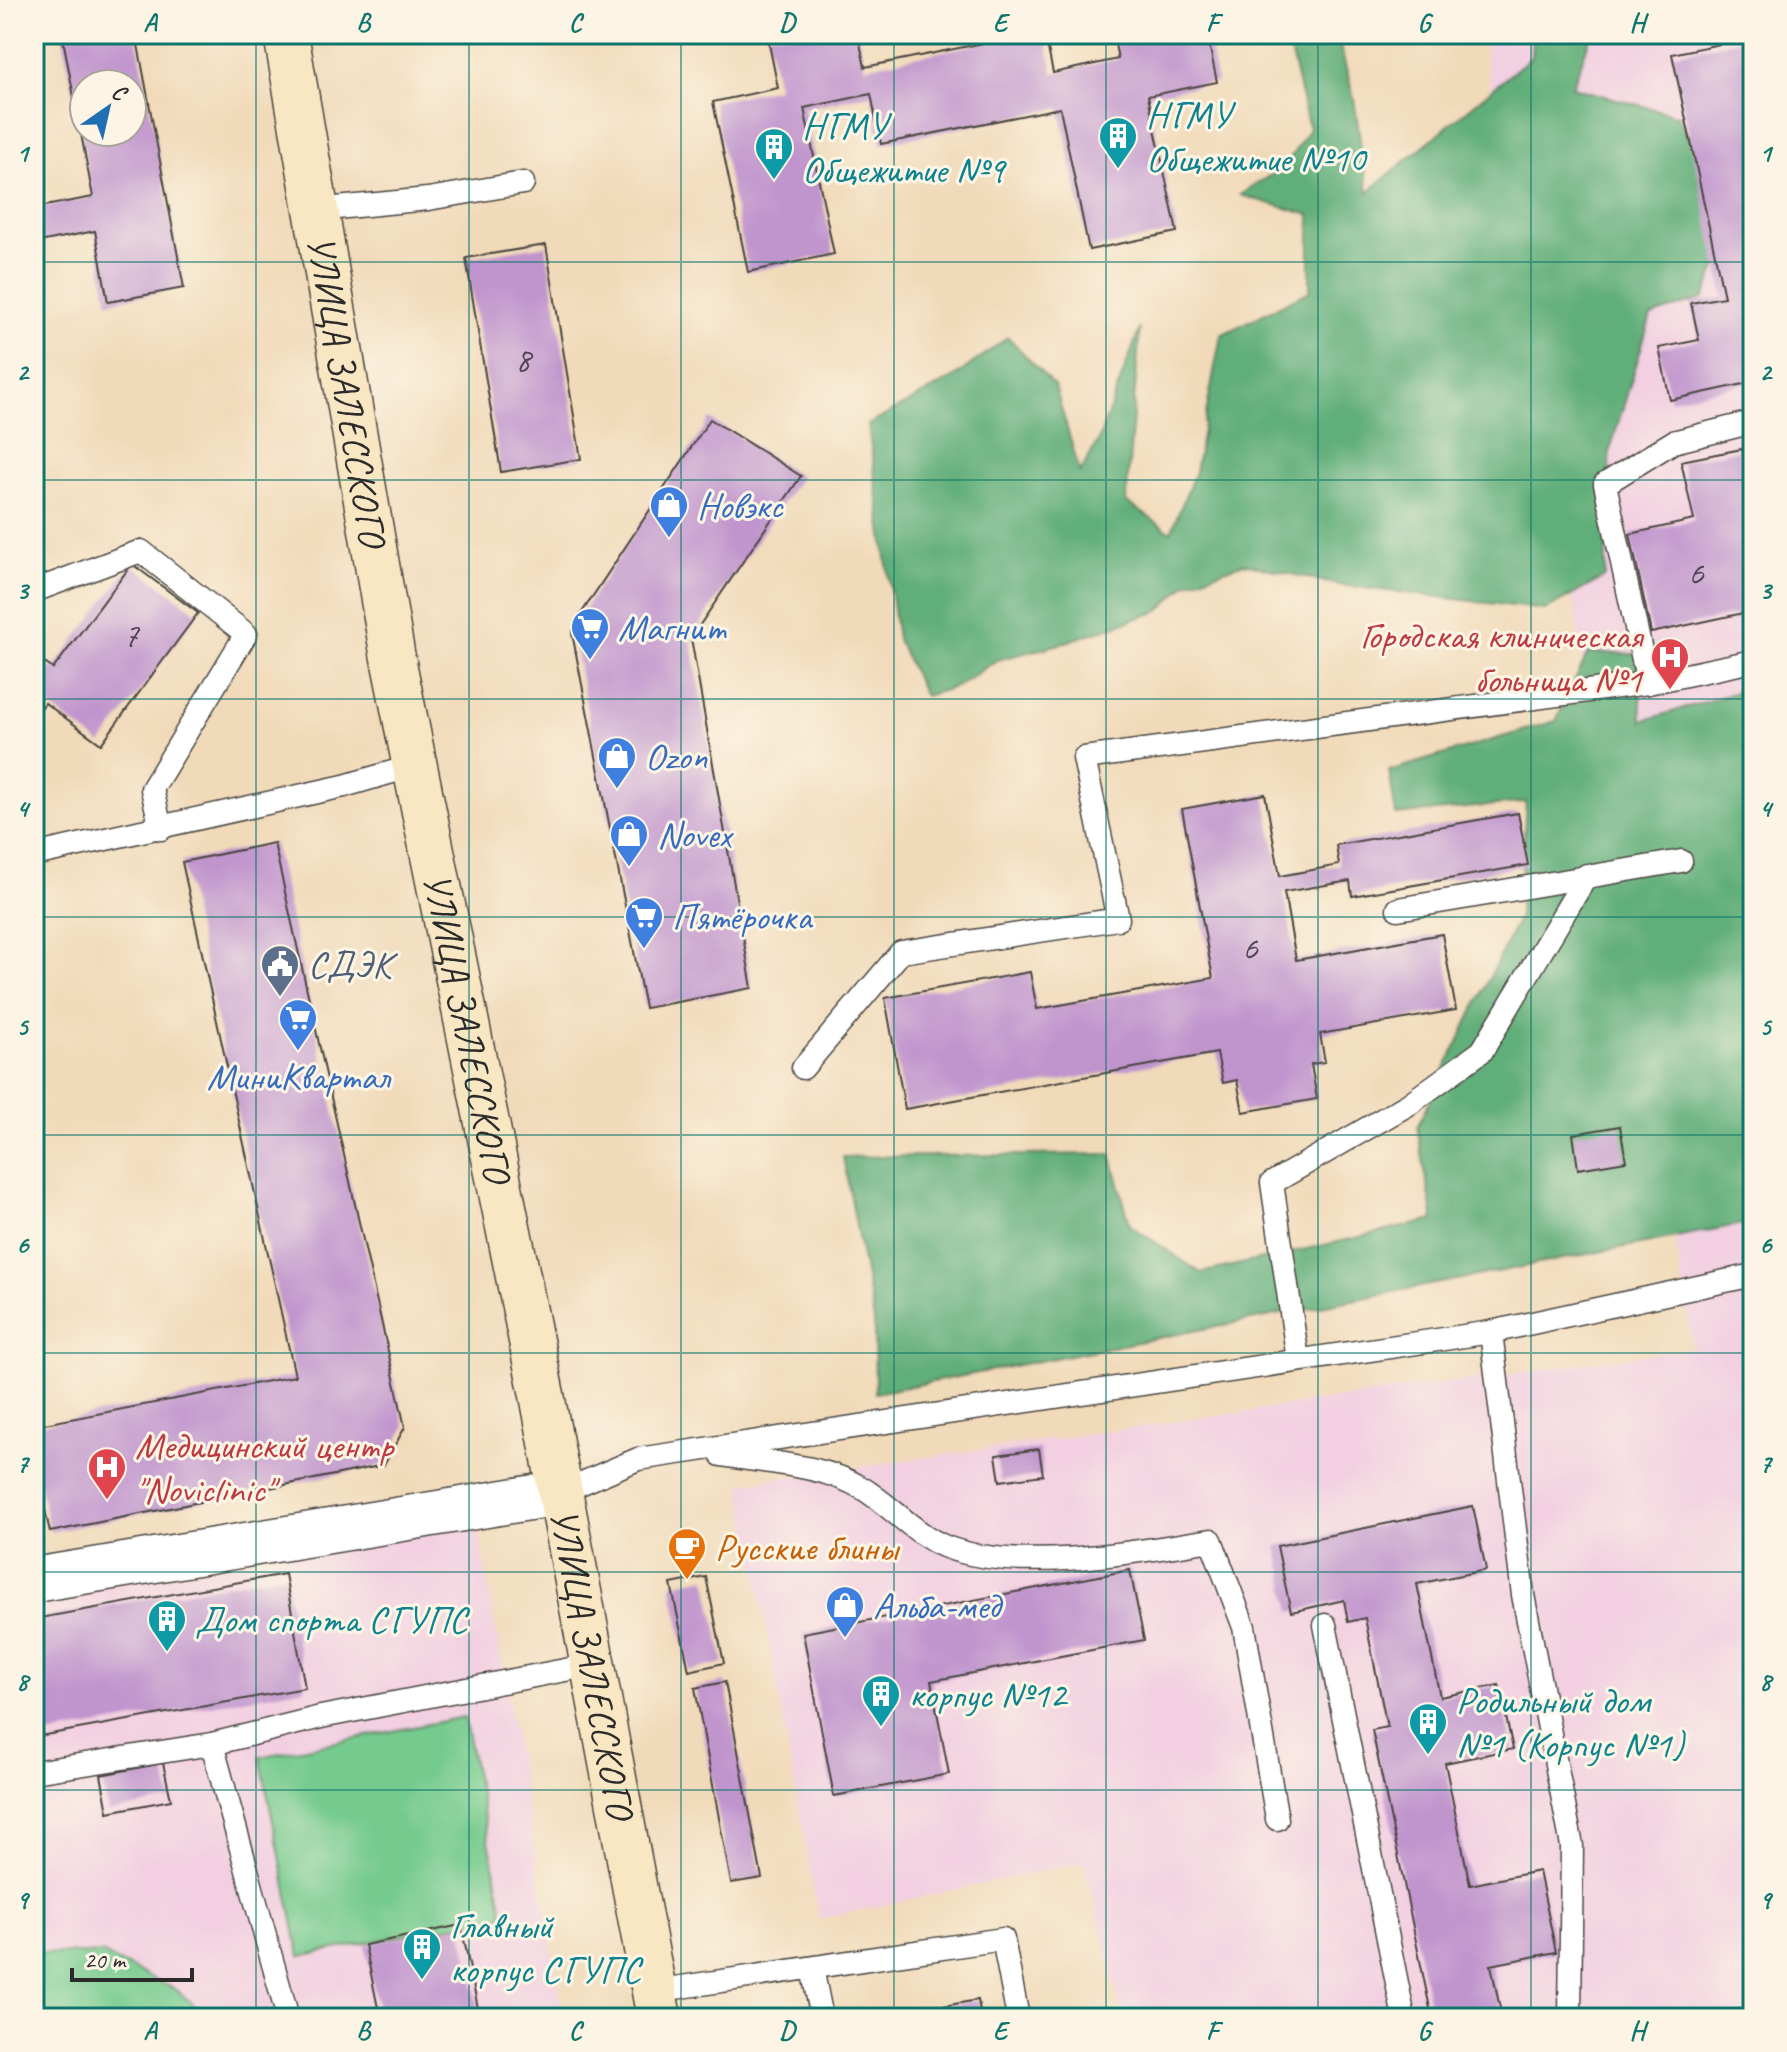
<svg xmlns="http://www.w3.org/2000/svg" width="1787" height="2052" font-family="Caveat,sans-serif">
<rect width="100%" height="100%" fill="#fcf5e5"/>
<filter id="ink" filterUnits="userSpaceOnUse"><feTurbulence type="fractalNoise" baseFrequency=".0125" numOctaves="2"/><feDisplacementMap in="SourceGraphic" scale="16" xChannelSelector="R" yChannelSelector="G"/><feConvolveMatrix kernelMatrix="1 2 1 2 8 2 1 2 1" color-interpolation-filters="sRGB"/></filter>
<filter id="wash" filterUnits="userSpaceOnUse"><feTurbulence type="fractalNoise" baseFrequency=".006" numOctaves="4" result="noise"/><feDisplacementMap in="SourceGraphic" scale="32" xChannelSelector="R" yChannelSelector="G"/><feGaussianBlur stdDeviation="1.8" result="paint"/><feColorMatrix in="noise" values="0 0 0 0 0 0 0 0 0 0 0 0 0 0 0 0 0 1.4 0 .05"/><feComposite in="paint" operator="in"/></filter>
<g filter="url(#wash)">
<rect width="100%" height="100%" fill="#f1daba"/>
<!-- built -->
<g fill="#f2cfe1">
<polygon points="1482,34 1753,34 1753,2018 1123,2018 1084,1862 819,1919 740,1484 1693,1348"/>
<polygon points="477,1521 564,2018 34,2018 34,1599"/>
</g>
<!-- green -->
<g fill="#75ca8e" stroke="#507a5c" stroke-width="2">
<polygon points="464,1717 504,1915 300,1956 260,1757"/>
<polygon points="34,1953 102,1954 177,1990 207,2018 34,2018"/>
</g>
<!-- forest -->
<g fill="#60ae79" stroke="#466c52" stroke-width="2">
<polygon points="1532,34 1592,34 1572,87 1677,115 1734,223 1704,298 1651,316 1610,450 1605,577 1546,610 1339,585 1244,563 1187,583 1159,611 1060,644 997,660 958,686 925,696 897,639 868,425 953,378 1008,337 1055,387 1080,473 1098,441 1140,328 1126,502 1171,532 1195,472 1221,335 1310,291 1310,215 1240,195 1286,165 1309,129 1289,45 1338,38 1354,99 1368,192 1531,57"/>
<polygon points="1588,653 1638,654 1642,721 1753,687 1753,1222 875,1393 874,1320 843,1157 1111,1154 1130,1225 1201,1273 1434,1220 1417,1127 1519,917 1526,802 1396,815 1389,771 1556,721"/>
</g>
<g id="blocks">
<!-- building -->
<g fill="#c094cd" fill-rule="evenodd">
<path d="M62 34H136L184 288 108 302 95 231 34 243V208L93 197ZM84 84H132V132H84Z"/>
<polygon points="767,34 858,34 865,67 1028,34 1045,34 1053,73 1118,59 1113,34 1207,34 1217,82 1148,96 1177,232 1089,250 1060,108 881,144 871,94 804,108 834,254 748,272 713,102 778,88"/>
<polygon points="1753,37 1753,382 1670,400 1659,348 1699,340 1691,303 1724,297 1672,54"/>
<polygon points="546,245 581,459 501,472 466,258"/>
<polygon points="710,419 801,476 691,638 752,988 645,1008 572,633 579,617"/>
<polygon points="1742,449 1753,500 1753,611 1651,633 1630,534 1694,520 1681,461"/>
<polygon points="132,564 198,613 101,744 45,703 34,718 34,655 53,669"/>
<polygon points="1265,794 1280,876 1339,865 1336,845 1518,813 1528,865 1352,896 1350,881 1284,892 1296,960 1442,934 1456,1010 1320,1034 1325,1062 1311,1064 1317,1099 1243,1112 1237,1080 1223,1083 1217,1053 905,1109 885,998 1030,972 1037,1009 1213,978 1182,809"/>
<polygon points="274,843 405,1427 384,1465 50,1532 34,1461 34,1426 295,1376 182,862"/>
<polygon points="1620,1126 1626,1161 1578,1169 1573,1134"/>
<polygon points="1039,1449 1043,1475 1000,1481 996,1455"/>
<polygon points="1473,1506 1486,1570 1417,1584 1440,1697 1499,1685 1513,1749 1445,1763 1470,1885 1539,1871 1556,1952 1491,1965 1502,2018 1432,2018 1372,1730 1387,1727 1365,1618 1348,1622 1344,1600 1291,1612 1277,1546"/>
<polygon points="1130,1570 1144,1640 931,1681 949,1774 834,1796 803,1633"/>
<polygon points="285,1574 305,1688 34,1737 34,1619"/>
<polygon points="706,1577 724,1663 689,1671 671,1584"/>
<polygon points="725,1682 762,1878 731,1883 695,1688"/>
<polygon points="163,1763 171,1800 108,1812 101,1775"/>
<polygon points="461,1925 480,2018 380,2018 365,1945"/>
<polygon points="978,2000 981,2018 887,2018 886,2016"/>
</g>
</g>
</g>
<g filter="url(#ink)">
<use href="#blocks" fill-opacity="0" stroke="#494540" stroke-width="2"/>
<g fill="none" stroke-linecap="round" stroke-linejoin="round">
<defs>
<g id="service">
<polyline points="316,210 428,199 523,183"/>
<polyline points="1753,422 1673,442 1605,484 1648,683 1753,661"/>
<polyline points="34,591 141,551 246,634 152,789 161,829"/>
<polyline points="34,855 344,786 413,766"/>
<polyline points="1398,909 1681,861"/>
<polyline points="803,1068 901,952 1118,919 1084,758 1648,683"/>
<polyline points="1491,1332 1523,1595 1572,1846 1570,2018"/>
<polyline points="1298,1360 1272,1183 1409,1104 1482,1051 1587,875"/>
<path d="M721 1455C767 1463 821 1464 862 1488 890 1505 916 1535 946 1547 1017 1574 1137 1552 1211 1540L1244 1627 1277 1819"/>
<polyline points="559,1493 638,1459 1491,1332 1753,1275"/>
<polyline points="1325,1625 1404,2018"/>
<polyline points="212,1744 321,1717 591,1665"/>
<polyline points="34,1772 212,1744 288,2018"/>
<polyline points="812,1968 822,2018"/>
<polyline points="654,1991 1003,1939 1018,2018"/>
</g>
<polyline id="minor" points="34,1580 559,1493"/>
<g id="secondary">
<path id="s1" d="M286 34 393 658 543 1400 659 2018"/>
</g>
</defs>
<!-- service casing -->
<use href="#service" stroke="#494540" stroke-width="25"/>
<!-- minor casing -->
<use href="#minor" stroke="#494540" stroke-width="47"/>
<!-- secondary casing -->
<use href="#secondary" stroke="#494540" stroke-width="47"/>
<!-- service -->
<use href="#service" stroke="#fff" stroke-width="22"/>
<!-- minor -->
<use href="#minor" stroke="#fff" stroke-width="44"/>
<!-- secondary -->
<use href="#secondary" stroke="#f9e7c3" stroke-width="44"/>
</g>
</g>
<!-- grid -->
<path fill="none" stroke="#0f766e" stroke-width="2" stroke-opacity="0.55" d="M256 34V2018M469 34V2018M681 34V2018M894 34V2018M1106 34V2018M1318 34V2018M1531 34V2018M34 262H1753M34 480H1753M34 699H1753M34 917H1753M34 1135H1753M34 1353H1753M34 1572H1753M34 1790H1753"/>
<!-- icons -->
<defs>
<symbol id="building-pin" viewBox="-11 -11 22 30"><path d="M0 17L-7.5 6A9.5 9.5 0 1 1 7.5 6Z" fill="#0f9aa8" stroke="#fcf5e5"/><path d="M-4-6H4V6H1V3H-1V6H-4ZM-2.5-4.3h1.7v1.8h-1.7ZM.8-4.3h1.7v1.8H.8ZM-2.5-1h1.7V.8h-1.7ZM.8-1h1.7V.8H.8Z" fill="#fff"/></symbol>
<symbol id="shop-pin" viewBox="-11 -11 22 30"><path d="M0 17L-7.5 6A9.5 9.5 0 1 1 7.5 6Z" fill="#3f7fe0" stroke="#fcf5e5"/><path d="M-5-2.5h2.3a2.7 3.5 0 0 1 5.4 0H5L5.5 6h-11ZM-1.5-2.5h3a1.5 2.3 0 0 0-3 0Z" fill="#fff"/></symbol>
<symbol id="supermarket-pin" viewBox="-11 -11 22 30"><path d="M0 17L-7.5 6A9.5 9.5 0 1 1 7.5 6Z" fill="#3f7fe0" stroke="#fcf5e5"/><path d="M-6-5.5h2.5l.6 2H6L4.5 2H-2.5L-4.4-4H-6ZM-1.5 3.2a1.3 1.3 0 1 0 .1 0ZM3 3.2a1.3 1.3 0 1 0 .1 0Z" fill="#fff"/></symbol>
<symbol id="hospital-pin" viewBox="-11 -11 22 30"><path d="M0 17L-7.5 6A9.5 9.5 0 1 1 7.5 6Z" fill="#e0444e" stroke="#fcf5e5"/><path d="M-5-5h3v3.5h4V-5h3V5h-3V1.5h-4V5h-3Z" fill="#fff"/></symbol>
<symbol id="civic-pin" viewBox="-11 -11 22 30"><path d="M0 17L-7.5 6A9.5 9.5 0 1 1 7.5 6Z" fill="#5c6f8a" stroke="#fcf5e5"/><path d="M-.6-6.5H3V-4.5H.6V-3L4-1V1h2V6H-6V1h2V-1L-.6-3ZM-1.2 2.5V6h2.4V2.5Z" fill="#fff"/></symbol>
<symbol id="cafe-pin" viewBox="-11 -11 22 30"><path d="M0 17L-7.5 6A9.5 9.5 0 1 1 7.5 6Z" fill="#e8710a" stroke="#fcf5e5"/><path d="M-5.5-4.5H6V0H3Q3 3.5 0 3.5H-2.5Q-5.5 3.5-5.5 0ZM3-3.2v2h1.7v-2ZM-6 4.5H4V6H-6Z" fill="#fff"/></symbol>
</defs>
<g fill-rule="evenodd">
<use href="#building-pin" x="1096" y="114" width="44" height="60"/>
<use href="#building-pin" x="752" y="125" width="44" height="60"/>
<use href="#shop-pin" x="647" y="483" width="44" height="60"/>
<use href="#supermarket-pin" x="568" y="605" width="44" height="60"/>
<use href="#hospital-pin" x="1648" y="635" width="44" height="60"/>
<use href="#shop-pin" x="595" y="734" width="44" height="60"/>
<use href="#shop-pin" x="607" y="812" width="44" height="60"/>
<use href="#supermarket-pin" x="622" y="894" width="44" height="60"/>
<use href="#civic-pin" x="258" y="942" width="44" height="60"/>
<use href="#supermarket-pin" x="276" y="996" width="44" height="60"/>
<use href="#hospital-pin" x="85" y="1445" width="44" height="60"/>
<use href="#cafe-pin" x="665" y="1525" width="44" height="60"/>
<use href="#shop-pin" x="823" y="1583" width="44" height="60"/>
<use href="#building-pin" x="145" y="1597" width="44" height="60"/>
<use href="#building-pin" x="859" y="1672" width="44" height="60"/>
<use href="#building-pin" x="1406" y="1700" width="44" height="60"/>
<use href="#building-pin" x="400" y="1925" width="44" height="60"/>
</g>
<g text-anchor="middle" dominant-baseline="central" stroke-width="6" stroke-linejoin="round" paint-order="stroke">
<!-- number labels -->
<g font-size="34" fill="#504554">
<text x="523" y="359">8</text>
<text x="1696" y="572">6</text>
<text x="131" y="634">7</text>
<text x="1250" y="947">6</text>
</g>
<!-- culture labels -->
<g font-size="38" fill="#0d838f" stroke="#fcf5e5" text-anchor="start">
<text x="1146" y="114">НГМУ<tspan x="1146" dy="44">Общежитие №10</tspan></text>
<text x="802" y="125">НГМУ<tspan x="802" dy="44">Общежитие №9</tspan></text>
<text x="195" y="1619">Дом спорта СГУПС</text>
<text x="909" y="1694">корпус №12</text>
<text x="1456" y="1700">Родильный дом<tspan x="1456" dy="44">№1 (Корпус №1)</tspan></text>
<text x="450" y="1925">Главный<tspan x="450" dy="44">корпус СГУПС</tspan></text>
</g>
<!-- street labels -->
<g font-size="38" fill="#2b2b2b" stroke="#fcf5e5">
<text stroke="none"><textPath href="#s1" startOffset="362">УЛИЦА ЗАЛЕССКОГО</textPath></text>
<text stroke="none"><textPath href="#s1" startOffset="1010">УЛИЦА ЗАЛЕССКОГО</textPath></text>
<text stroke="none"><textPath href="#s1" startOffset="1658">УЛИЦА ЗАЛЕССКОГО</textPath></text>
</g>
<!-- shop labels -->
<g font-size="38" fill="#366cbe" stroke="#fcf5e5" text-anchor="start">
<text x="697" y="505">Новэкс</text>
<text x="618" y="627">Магнит</text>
<text x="645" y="756">Ozon</text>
<text x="657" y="834">Novex</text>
<text x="672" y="916">Пятёрочка</text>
<text x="298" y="1076" text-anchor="middle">МиниКвартал</text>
<text x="873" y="1605">Альба-мед</text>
</g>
<!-- health labels -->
<g font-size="38" fill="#be3a42" stroke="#fcf5e5" text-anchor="end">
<text x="1642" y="635">Городская клиническая<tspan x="1642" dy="44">больница №1</tspan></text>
<text x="135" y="1445" text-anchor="start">Медицинский центр<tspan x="135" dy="44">"Noviclinic"</tspan></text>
</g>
<!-- service labels -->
<g font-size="38" fill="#4e5e75" stroke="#fcf5e5" text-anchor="start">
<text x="308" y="964">СДЭК</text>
</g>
<!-- food labels -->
<g font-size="38" fill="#c56008" stroke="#fcf5e5" text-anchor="start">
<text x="715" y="1547">Русские блины</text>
</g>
</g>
<!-- margin -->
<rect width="1787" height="2052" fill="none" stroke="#fcf5e5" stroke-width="88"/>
<!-- north arrow -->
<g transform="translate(108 108) rotate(34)"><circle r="38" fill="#fcf5e5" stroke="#a8a49b" stroke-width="2"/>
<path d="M0-6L14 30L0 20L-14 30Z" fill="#1f6fb2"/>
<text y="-12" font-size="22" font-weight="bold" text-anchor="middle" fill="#2b2b2b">С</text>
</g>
<!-- scale -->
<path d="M72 1968v12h120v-12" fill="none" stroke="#2b2b2b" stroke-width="4"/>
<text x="84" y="1968" font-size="24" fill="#2b2b2b" stroke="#fcf5e5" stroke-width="6" paint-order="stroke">20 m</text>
<rect x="44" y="44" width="1699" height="1964" fill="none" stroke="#0f766e" stroke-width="3"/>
<g font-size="26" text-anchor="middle" font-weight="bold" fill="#0f766e">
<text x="150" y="31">A</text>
<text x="363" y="31">B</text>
<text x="575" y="31">C</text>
<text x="787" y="31">D</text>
<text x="1000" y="31">E</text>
<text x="1212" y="31">F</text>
<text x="1424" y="31">G</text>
<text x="1637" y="31">H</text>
<text x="22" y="162">1</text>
<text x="1765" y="162">1</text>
<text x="22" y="380">2</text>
<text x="1765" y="380">2</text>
<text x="22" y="599">3</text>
<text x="1765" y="599">3</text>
<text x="22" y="817">4</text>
<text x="1765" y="817">4</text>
<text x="22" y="1035">5</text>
<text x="1765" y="1035">5</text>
<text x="22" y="1253">6</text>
<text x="1765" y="1253">6</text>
<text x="22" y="1472">7</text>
<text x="1765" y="1472">7</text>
<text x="22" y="1690">8</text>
<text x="1765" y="1690">8</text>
<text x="22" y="1908">9</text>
<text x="1765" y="1908">9</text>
<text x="150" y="2039">A</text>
<text x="363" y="2039">B</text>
<text x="575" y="2039">C</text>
<text x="787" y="2039">D</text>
<text x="1000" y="2039">E</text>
<text x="1212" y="2039">F</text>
<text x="1424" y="2039">G</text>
<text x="1637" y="2039">H</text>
</g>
</svg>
